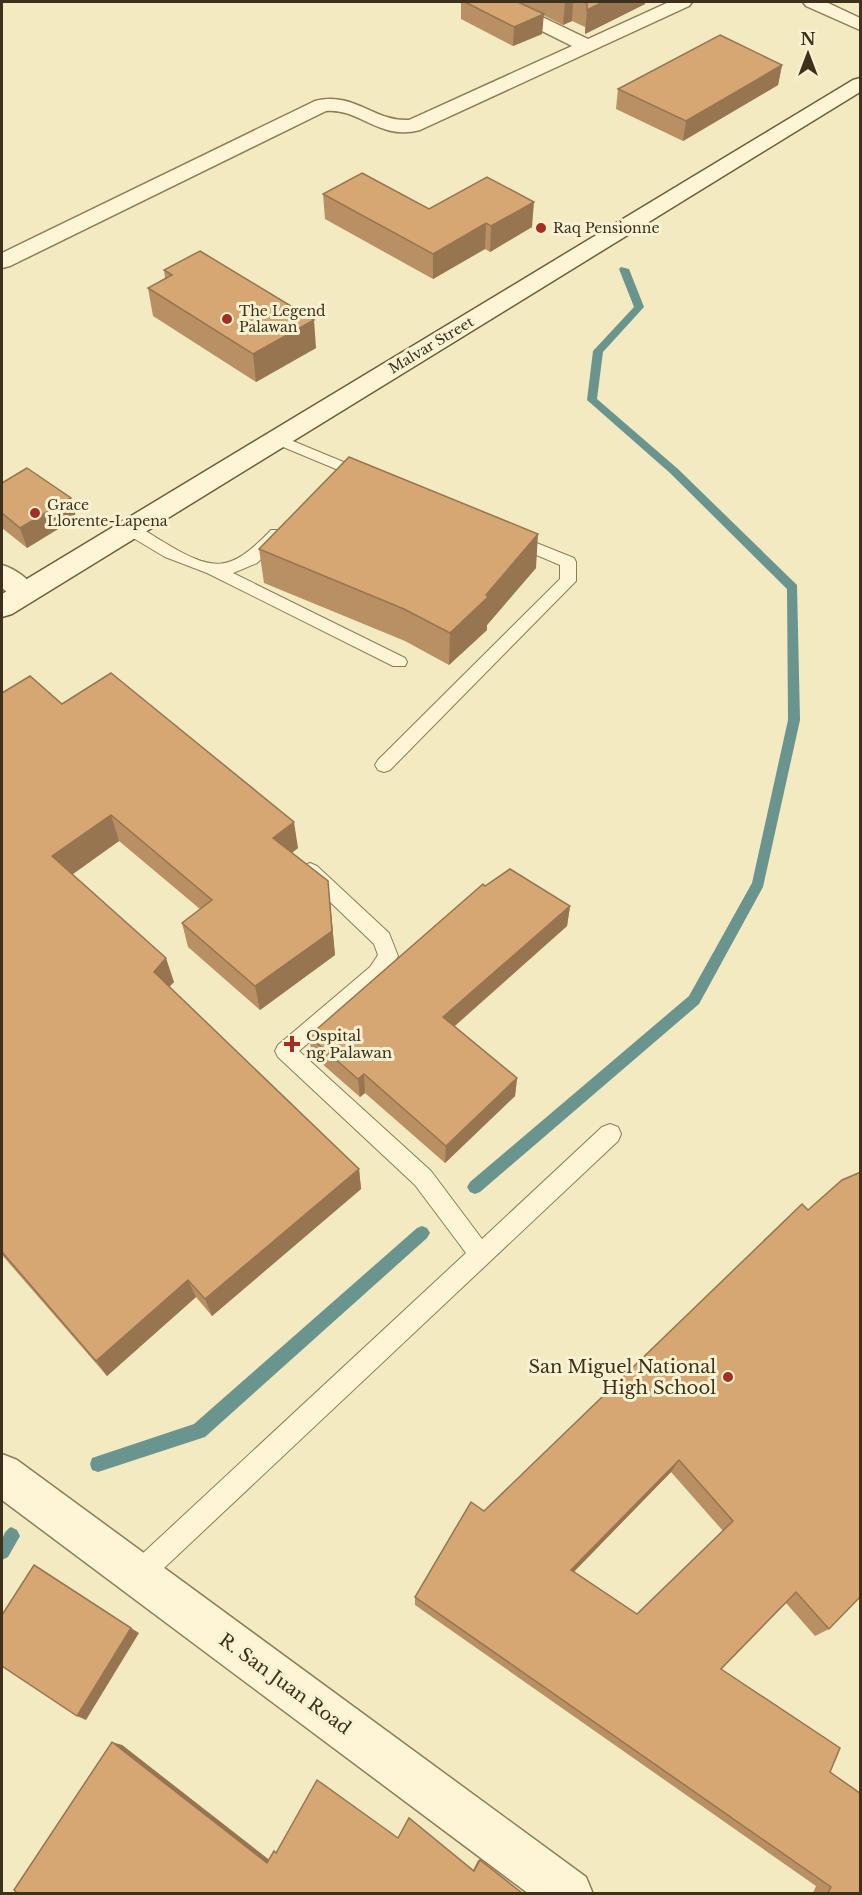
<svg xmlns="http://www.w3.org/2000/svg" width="862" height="1895" font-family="'Libre Baskerville',serif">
<rect width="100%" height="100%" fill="#f3eac2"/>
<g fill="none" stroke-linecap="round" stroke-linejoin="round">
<!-- stream -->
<g fill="#6a958f" fill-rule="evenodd">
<polygon points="621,267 629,269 644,307 603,352 597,399 678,469 797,585 800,720 763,887 699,1004 480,1192 475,1194 470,1192 467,1187 470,1182 689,996 752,883 788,720 787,589 670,473 587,400 593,351 634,307 619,269"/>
<polygon points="422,1226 427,1228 430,1233 427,1238 205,1437 98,1472 92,1470 90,1464 92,1458 194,1424 417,1228"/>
<path d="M11 1527 17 1530 20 1536 8 1557 2 1560C1 1548 0 1533 11 1527Z"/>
</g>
<defs>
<g id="service">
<polygon points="276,434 370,473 373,476 365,481 360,479 271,442 269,439"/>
<path d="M129 523C141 526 151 535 162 541 213 572 229 574 271 530H283L285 534 283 538 257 563 233 573 405 658 407 662 405 666H393L207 573 165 557 123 532 121 528 123 524Z"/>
<polygon points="514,534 574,558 576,562 576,581 390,770 384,772 378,770 375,765 378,760 560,579 560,565 508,543 506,539 508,535"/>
<polygon points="310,863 317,866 389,933 398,956 384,979 299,1051 431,1171 482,1239 602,1127 610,1124 618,1127 621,1134 618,1141 146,1585 137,1589 128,1585 124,1576 128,1567 466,1253 415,1185 278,1057 275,1051 278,1045 370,967 378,955 374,944 303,876 301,871 303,866"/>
</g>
<g id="minor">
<path d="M489 2H511L588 39 669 2H692L689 6 420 130C379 141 360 108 326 111L10 266 2 268V253L315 101C354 91 374 122 409 120L572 46 492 6Z"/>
<path d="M2 565C16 569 30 580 38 592L34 599C19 603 13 597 2 588Z"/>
<polygon points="2,1454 17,1460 586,1877 593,1894 529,1894 2,1500"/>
</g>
<polygon id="tertiary" points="803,2 826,2 860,18 860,30 806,6"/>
<polygon id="secondary" points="860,78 860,92 12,614 2,617 2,594 853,80"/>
</defs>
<!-- service casing -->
<use href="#service" stroke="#8f7b56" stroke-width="2"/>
<!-- minor casing -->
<use href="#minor" stroke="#8f7b56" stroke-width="3"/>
<!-- tertiary casing -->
<use href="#tertiary" stroke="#8f7b56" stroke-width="3"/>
<!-- secondary casing -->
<use href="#secondary" stroke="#715c3a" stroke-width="3"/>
<!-- service -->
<use href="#service" fill="#fdf5d6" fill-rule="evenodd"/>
<!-- minor -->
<use href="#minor" fill="#fdf5d6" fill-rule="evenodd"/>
<!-- tertiary -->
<use href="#tertiary" fill="#fdf5d6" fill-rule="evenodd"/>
<!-- secondary -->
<use href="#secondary" fill="#fdf5d6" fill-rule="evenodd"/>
</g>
<!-- wall -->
<g fill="#b89063" fill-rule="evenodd">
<polygon points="461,2 645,2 645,4 585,34 585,27 572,21 563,25 543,15 542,34 513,46 461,19"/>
<polygon points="782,65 778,85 683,141 616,109 618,89"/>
<polygon points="323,194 429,209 532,227 490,252 485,249 433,279 325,219"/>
<polygon points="164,270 316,348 256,382 153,316 148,288 165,278"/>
<polygon points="2,483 71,498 76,518 27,548 2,528"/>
<polygon points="259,549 536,568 487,625 487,630 449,665 405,641 264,583"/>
<polygon points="2,693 62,704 298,848 292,853 328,881 335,955 260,1010 188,947 182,923 200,909 119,841 72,874 174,982 169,987 359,1169 361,1189 212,1316 196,1297 107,1376 2,1255"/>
<polygon points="485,886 570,906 567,926 455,1026 517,1078 515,1096 445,1163 365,1093 360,1097 312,1055 309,1036"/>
<path d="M808 1210 829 1629 815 1636 786 1603 721 1669 830 1772 861 1893H813L816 1886 415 1605V1597L484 1511ZM671 1472 723 1531 637 1614 574 1571Z"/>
<polygon points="122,1745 269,1860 277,1851 321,1782 398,1838 473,1870 478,1860 480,1860 522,1893 17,1893"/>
</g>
<!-- shaded-wall -->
<g fill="#967550">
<polygon points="565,2 573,2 572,21 563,25"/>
<polygon points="603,2 645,2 645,4 585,34 587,10"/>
<polygon points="544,14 542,34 513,46 514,27"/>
<polygon points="782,65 778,85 683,141 686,121"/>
<polygon points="534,202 532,227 490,252 491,226"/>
<polygon points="486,223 485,249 433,279 433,254"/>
<polygon points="314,320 316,348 256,382 253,354"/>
<polygon points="71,498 76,518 27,548 20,528"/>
<polygon points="538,534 536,568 487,625 487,630 449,665 450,633 486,595"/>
<polygon points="111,815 119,841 62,882 52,856"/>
<polygon points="294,822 298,848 277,864 273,838"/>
<polygon points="328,881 335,955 260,1010 255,986"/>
<polygon points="570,906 567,926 443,1036 443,1017"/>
<polygon points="166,958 174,982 161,995 154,972"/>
<polygon points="364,1074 365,1093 360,1097 358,1079"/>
<polygon points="517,1078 515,1096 445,1163 446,1146"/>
<polygon points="359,1169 361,1189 212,1316 205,1299"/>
<polygon points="188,1280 196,1297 107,1376 96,1361"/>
<polygon points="679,1460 671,1472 567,1579 571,1570"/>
<polygon points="131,1628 139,1633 86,1720 77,1716"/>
<polygon points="112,1742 122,1745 272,1862 267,1863"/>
</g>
<!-- building -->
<g fill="#d6a773" stroke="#967550" stroke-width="1.5" fill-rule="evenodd">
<polygon points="465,2 518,2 544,14 514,27"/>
<polygon points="584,2 603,2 587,10 587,3"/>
<polygon points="720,35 782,65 686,121 618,89"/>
<polygon points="362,173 429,209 487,177 534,202 491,226 486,223 433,254 323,194"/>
<polygon points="200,251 314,320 253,354 148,288 172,275 164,270"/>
<polygon points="349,457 538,534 486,595 488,597 450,633 404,609 259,549"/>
<polygon points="27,468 71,498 20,528 2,513 2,483"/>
<polygon points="111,673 294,822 273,838 328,881 332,931 255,986 182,923 212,900 111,815 52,856 166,958 154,972 359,1169 205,1299 188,1280 96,1361 2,1252 2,693 30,676 62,704"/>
<polygon points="510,869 570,906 443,1017 517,1078 446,1146 364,1074 358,1079 309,1036 483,884 485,886"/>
<path d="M861 1172V1596L829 1629 796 1592 721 1669 840 1748 830 1772 861 1794V1893H828L831 1887 415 1597 471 1502 484 1511 802 1204 808 1210 842 1180ZM679 1460 733 1521 637 1614 571 1570Z"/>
<polygon points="34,1565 131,1628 77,1716 2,1666 2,1615"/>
<polygon points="112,1742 267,1863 274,1851 276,1853 317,1780 398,1838 409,1818 474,1871 480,1860 522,1893 17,1893 14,1890"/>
</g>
<!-- markers -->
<g fill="#a62d1f" stroke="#f9f2d2" stroke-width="2">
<circle cx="541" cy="228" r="6"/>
<circle cx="227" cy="319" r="6"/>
<circle cx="35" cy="513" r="6"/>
<path d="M289 1035h6v6h6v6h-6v6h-6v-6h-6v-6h6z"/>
<circle cx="728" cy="1377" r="6"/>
</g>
<g text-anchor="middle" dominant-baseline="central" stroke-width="6" stroke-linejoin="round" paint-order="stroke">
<!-- far-poi labels -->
<g font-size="14" fill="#3d301c" stroke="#f9f2d2" text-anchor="start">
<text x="553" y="228">Raq Pensionne</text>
<text x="239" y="311">The Legend<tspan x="239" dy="16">Palawan</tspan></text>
<text x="47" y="505">Grace<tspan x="47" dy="16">Llorente-Lapena</tspan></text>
</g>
<!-- far-street labels -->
<g font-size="14" fill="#3d301c" stroke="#f9f2d2">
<text transform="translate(431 345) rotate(-31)">Malvar Street</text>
</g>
<!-- poi labels -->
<g font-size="15" fill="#3d301c" stroke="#f9f2d2" text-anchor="start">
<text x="306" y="1035">Ospital<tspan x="306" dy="17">ng Palawan</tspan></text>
</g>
<!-- near-poi labels -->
<g font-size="18" fill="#3d301c" stroke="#f9f2d2" text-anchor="end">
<text x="716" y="1367">San Miguel National<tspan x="716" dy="21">High School</tspan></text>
</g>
<!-- near-street labels -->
<g font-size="18" fill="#3d301c" stroke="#f9f2d2">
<text transform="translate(285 1684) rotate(36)">R. San Juan Road</text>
</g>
</g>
<!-- border -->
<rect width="862" height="1895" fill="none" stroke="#3d301c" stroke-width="6"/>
<!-- north arrow -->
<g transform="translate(808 54)" stroke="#f9f2d2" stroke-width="4.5" paint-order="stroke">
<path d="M0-4.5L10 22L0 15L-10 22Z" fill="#3d301c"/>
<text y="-9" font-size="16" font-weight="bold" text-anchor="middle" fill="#3d301c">N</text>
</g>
</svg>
